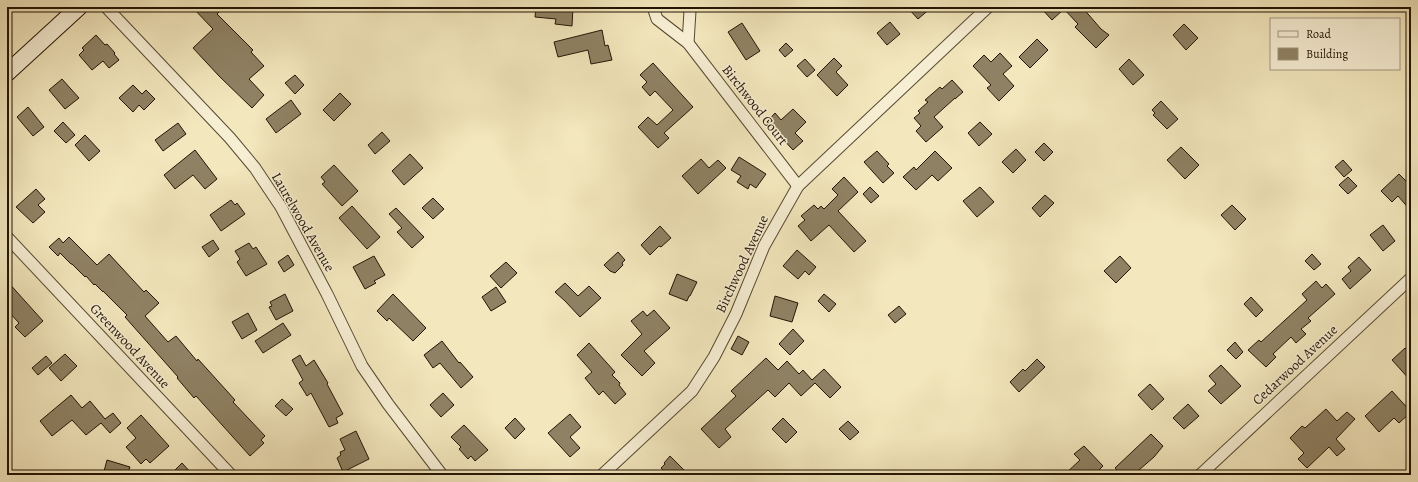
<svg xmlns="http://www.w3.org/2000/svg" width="1418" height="482" font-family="Alegreya,serif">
<rect width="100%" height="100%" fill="#f3e7bd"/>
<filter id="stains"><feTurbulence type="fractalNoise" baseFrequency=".005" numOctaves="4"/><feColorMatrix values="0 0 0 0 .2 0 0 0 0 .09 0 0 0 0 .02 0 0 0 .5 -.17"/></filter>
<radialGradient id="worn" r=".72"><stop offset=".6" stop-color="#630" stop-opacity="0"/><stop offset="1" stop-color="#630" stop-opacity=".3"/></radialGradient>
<!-- building -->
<g fill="#8f8264" stroke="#231404">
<polygon points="192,7 224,7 217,14 253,50 251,52 264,66 249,79 264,95 252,108 219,76 193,48 213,29"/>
<polygon points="536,7 573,7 572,26 555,24 556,19 535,17"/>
<polygon points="907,7 932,7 918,19"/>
<polygon points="1040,7 1082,7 1101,29 1109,35 1096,48 1075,27 1078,24 1064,9 1052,20"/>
<polygon points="890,22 900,34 887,45 877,33"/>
<polygon points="742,23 760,51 746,60 728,32"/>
<polygon points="1184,24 1198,38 1186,50 1173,35"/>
<polygon points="602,30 605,46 608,45 612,60 591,64 588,50 558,57 554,42"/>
<polygon points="96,35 105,45 107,44 115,53 114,54 119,60 109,68 103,61 92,70 79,55 84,50 82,48"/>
<polygon points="1037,39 1048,50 1030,68 1019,57"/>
<polygon points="786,43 793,50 785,57 779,50"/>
<polygon points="1000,53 1012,66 1003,74 1014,86 999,101 987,88 991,85 973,66 984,55 991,62"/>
<polygon points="834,58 842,66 836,72 848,85 837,96 817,75"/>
<polygon points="805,59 815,70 807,77 797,66"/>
<polygon points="1129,59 1144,75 1133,85 1119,69"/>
<polygon points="653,63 693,107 664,133 669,138 658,148 638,127 648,117 657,125 673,110 655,91 650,96 642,87 647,82 640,75"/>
<polygon points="295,75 304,85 295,94 285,83"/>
<polygon points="62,79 79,98 65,109 49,90"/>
<polygon points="952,80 963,92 955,99 955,98 934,117 943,127 926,142 916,131 921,126 914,118 920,113 918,111 928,102 925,100 940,87 942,89"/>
<polygon points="133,85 142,94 146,90 155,99 144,110 139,105 133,112 119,98"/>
<polygon points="340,93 351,104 334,121 323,110"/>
<polygon points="291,100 301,114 276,133 266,119"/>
<polygon points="1161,101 1178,119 1167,129 1153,115 1155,113 1152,110"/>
<polygon points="28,107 44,127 33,136 17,117"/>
<polygon points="793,109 806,122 795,133 803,141 793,150 767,122 775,113 781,120"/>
<polygon points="63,122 75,135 66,143 54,131"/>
<polygon points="980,122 992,134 979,146 968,133"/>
<polygon points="178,123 186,134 163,151 155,140"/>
<polygon points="382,132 390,141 375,154 368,145"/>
<polygon points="85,135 100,151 89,161 75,145"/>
<polygon points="1044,143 1053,152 1044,161 1035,152"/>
<polygon points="1181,147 1199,165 1185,179 1167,160"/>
<polygon points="1016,149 1026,160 1013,173 1002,162"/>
<polygon points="195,150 217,179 205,189 193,175 175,189 164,175"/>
<polygon points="877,151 889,164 887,166 894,173 883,183 864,162"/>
<polygon points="935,151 952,168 938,181 932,175 916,190 903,177 914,167 916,170"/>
<polygon points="410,154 423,168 404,185 392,171"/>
<polygon points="739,157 766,174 756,188 750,184 748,189 737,182 741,176 731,170"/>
<polygon points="701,159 709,168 718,160 726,168 698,194 682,176"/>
<polygon points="1343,160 1352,170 1344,177 1335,167"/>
<polygon points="334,165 358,191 342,206 322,184 325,182 321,177"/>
<polygon points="1399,174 1411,186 1411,211 1398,196 1392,202 1381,191"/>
<polygon points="844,177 858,192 838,211 866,241 854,252 829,225 811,241 798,226 805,220 801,216 814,205 818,209 821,206 824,209 838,195 832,189"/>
<polygon points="1348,177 1357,186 1348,194 1339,185"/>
<polygon points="870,187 879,196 871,203 863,194"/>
<polygon points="980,187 994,202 977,217 963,201"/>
<polygon points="36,189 45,199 38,205 45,212 33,223 16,207"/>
<polygon points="1045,195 1054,203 1040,217 1032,208"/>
<polygon points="433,198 444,209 433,219 422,208"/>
<polygon points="231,200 235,205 237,203 245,214 221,231 210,215"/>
<polygon points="1232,205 1246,219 1235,230 1221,215"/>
<polygon points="352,206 380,237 367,249 339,218"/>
<polygon points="396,208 424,237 412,248 397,232 402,228 389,214"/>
<polygon points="1383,225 1395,241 1383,251 1370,235"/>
<polygon points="660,226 671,238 661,247 659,246 650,255 641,245"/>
<polygon points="69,237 97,265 109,254 144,292 146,290 159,303 145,316 168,342 176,336 197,361 198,359 235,400 233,402 265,436 261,440 264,443 250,456 196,396 194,398 177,378 178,377 125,317 127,315 103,291 103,292 95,284 94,285 86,276 85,277 72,264 71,264 60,253 58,256 49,247 59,238 63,243"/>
<polygon points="213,240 219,249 209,257 202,247"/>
<polygon points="249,243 253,249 256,247 267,264 246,276 237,262 240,259 235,251"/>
<polygon points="797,250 816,267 809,275 805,271 798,279 783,266"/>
<polygon points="618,252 625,260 622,263 623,265 615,273 610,271 604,265"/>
<polygon points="1312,254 1321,264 1314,270 1305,261"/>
<polygon points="288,255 294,265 284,272 278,262"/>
<polygon points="374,256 385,275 374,281 376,283 365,289 353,267"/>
<polygon points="1120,256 1131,268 1116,283 1104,271"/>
<polygon points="1359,257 1371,270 1350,289 1342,279 1351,271 1348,267"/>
<polygon points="506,262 517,273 501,288 490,276"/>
<polygon points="677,274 697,282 690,296 689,296 687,301 669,294"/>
<polygon points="7,281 43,321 25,337 15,327 19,323 7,310"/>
<polygon points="1316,281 1322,288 1326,284 1335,294 1308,318 1311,321 1301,329 1306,334 1296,343 1291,337 1273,354 1276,357 1266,367 1248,350 1259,340 1261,342 1307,300 1302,294"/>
<polygon points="565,283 578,296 589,286 601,298 580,317 565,301 555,292"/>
<polygon points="496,287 506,302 491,311 482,297"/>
<polygon points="285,294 293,311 276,320 269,307 272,306 270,302"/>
<polygon points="393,294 426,328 413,341 389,318 387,321 377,311"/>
<polygon points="824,294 836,304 829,312 818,301"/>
<polygon points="775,296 798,303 792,322 770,316"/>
<polygon points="1251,297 1263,310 1256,317 1244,304"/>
<polygon points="899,306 906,314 895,323 888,315"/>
<polygon points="654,310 670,328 644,351 655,363 642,376 621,355 642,334 631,321 643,311 647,316"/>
<polygon points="248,313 257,330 242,339 232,322"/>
<polygon points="283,323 291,335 263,353 255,341"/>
<polygon points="793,329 804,341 790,355 779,344"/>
<polygon points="738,336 749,342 742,355 731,349"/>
<polygon points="442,341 459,363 460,362 473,377 461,388 440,363 433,368 424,355"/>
<polygon points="1235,342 1243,352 1236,359 1227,350"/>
<polygon points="589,343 615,372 612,375 620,383 619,385 626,394 615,404 603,391 599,395 585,378 592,372 577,355"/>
<polygon points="1405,348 1411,355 1411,381 1392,360"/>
<polygon points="65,354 77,366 61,381 49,368"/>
<polygon points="300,355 306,366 314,360 328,383 327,384 343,414 336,418 338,423 329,427 311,393 307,396 299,383 303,380 292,360"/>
<polygon points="46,356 52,363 38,375 32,368"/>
<polygon points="766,358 778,370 787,361 799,374 803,370 812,380 824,369 841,387 830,398 815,383 801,396 789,383 775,397 768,390 725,429 731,437 719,448 701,429 736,396 731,391"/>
<polygon points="1037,359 1045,367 1019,392 1010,382 1023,369 1025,371"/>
<polygon points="1221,365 1241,386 1221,404 1208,391 1216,384 1209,376"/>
<polygon points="1150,384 1164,399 1152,410 1138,395"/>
<polygon points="1392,391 1411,412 1399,423 1394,418 1379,432 1365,416"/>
<polygon points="443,393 454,405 441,417 430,405"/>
<polygon points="71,395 82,408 90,401 105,419 113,413 121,423 110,433 101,423 86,435 72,420 52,436 40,421"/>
<polygon points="282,399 293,409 286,416 275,406"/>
<polygon points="1188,404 1199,416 1184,429 1173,418"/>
<polygon points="1326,409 1337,421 1347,412 1355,419 1336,439 1345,449 1337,456 1329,447 1307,468 1298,459 1304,453 1290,438 1302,426 1305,428"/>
<polygon points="570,414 581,427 570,437 580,448 570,457 548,433"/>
<polygon points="141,415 169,446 150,463 146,459 141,464 126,447 136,438 127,428"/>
<polygon points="515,418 525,429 515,439 505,428"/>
<polygon points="783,418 797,432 786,443 772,429"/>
<polygon points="848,421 859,432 850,440 839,429"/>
<polygon points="464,425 488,450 475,461 471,456 468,459 459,449 461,447 451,437"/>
<polygon points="356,431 369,459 343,472 337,458 341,455 340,452 345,450 340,439"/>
<polygon points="1151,434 1163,446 1154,457 1139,470 1143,475 1122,475 1115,468"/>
<polygon points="1084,446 1103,466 1094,475 1064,475 1080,460 1074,454"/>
<polygon points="670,456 689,475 668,475 661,468 665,464 664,463"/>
<polygon points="107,460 130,467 127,475 103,475"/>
<polygon points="182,463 193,475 170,475"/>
</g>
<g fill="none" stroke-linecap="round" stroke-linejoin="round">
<defs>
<g id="street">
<polyline points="106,7 230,138 255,168 281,207 327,294 362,366 388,404 442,475"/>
<polyline points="654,7 654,10 657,19 688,43 798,186"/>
<polyline points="687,7 690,11 688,43"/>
<polyline points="7,237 231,475"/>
<polyline points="602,475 692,391 714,357 736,314 764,246 798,186 988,7"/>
<polyline points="1200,475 1411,278"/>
</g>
<polyline id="secondary" points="7,73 79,7"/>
</defs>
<!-- street casing -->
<use href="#street" stroke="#574932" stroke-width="13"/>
<!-- secondary casing -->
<use href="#secondary" stroke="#231404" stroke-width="18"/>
<!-- street -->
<use href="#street" stroke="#f7efd4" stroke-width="11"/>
<!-- secondary -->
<use href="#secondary" stroke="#f7efd4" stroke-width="16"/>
</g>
<g text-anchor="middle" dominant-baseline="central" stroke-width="3" stroke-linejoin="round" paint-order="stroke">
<!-- street labels -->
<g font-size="14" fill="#231404" stroke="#f7efd4">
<text transform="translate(755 105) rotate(52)">Birchwood Court</text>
<text transform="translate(303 222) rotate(60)">Laurelwood Avenue</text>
<text transform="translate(742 264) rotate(-65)">Birchwood Avenue</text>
<text transform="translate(130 346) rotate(47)">Greenwood Avenue</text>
<text transform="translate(1295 365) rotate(-43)">Cedarwood Avenue</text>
</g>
</g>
<!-- margin -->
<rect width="1418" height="482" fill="none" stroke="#f3e7bd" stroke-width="24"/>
<rect x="8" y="8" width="1402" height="466" fill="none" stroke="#231404" stroke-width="2"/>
<rect x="12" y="12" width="1394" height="458" fill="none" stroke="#231404"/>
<!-- legend -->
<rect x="1270" y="18" width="130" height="52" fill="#f7efd4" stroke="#a29781"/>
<rect x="1278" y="31" width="20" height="6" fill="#f7efd4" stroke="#a29781"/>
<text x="1306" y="38" font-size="12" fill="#231404">Road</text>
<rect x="1278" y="48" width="20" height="12" fill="#8f8264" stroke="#a29781"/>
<text x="1306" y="58" font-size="12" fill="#231404">Building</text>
<rect width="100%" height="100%" filter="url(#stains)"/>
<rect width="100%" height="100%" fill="url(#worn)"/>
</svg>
